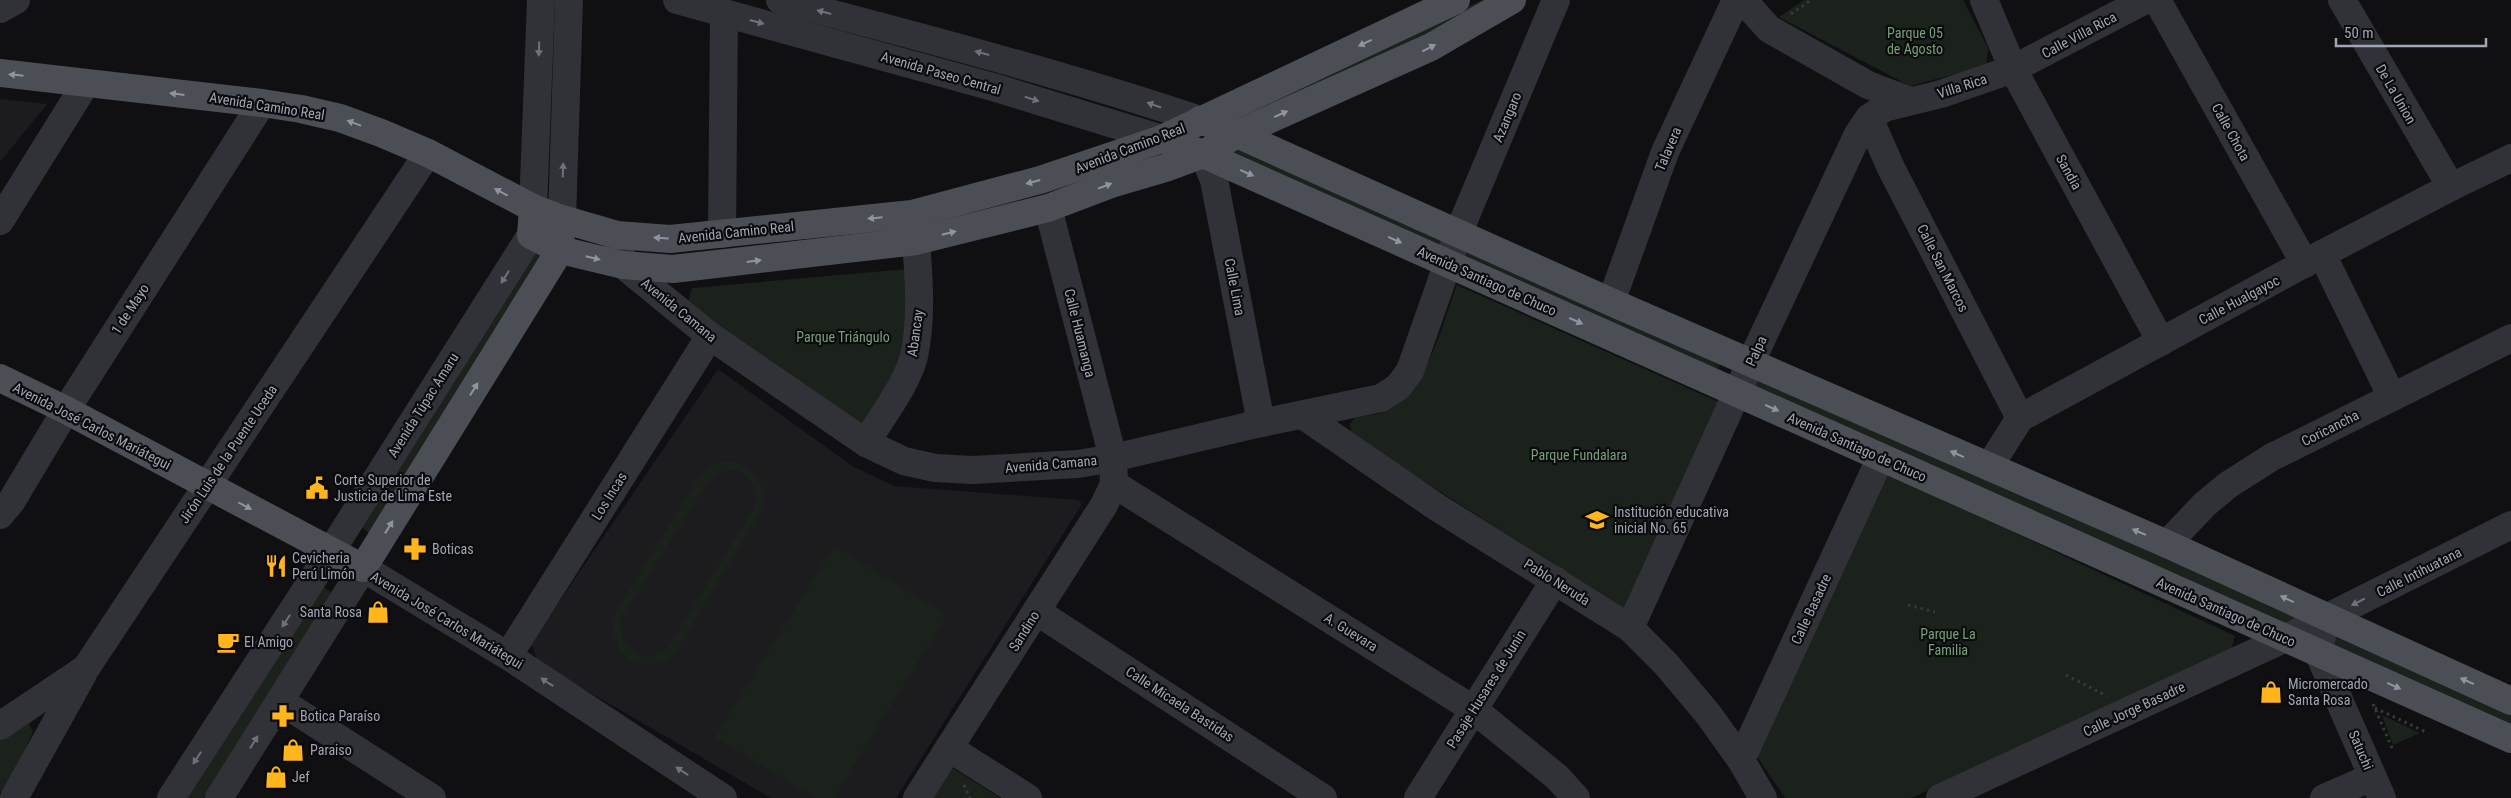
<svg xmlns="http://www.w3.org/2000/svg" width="2511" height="798" font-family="'Roboto Condensed',sans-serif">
<rect width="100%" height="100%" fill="#101012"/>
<!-- built -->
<g fill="#1c1c1f">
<polygon points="0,99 47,104 0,162"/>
<polygon points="718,369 852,466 894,486 1078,500 1082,504 896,798 771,798 538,662 531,643"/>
</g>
<!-- green -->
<g fill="#1a221b" fill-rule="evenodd">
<polygon points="1482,0 1508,0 1242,124 1230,114"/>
<polygon points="1804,0 1963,0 1988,48 1986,66 1910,86 1779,17"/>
<polygon points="1238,144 1723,358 1717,370 1226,158"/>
<polygon points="536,248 550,251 372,536 358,524"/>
<polygon points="907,269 905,351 868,431 687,306 692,288"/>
<path d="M1457 285 1721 403 1625 610 1355 437 1351 432 1350 424 1355 418C1363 415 1373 416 1381 413 1425 398 1442 325 1457 285Z"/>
<polygon points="1756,371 2287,606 2295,618 2289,623 2277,622 1749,388"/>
<path d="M728 461C753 466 766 481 764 506L674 655C637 678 614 656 612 618L703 471 713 464ZM734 470C750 474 761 492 754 508L667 649C643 667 620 647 620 620L709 480 717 474Z"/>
<polygon points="1889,474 2235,636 2229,657 1911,798 1785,798 1754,752"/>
<polygon points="834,546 947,615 834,798 815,798 715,737"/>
<polygon points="321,585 333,594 204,798 185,798"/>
<polygon points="2338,633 2511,711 2511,727 2333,645 2330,635"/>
<polygon points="2382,715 2420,733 2393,745"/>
<polygon points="28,722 33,731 8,789 0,792 0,735"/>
<polygon points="951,767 1000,798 931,798"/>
</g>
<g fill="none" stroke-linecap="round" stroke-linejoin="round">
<!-- path -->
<g stroke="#37393e" stroke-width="3" stroke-dasharray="2.5 4" stroke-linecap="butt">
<polyline points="1791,14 1811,0"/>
<polyline points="1908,605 1935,612"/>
<polyline points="2066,675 2107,696"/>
<polyline points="2373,704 2392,748"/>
<polyline points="2375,708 2428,733"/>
<polyline points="964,785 970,798"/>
</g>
<!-- minor -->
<g stroke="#313237" stroke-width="28">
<polyline points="677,0 993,87 1162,139"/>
<path d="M780 0C921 37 1062 74 1200 120"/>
<polyline points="1743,0 1769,29 1868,85 1911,101"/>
<polyline points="1984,0 2013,69 2161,342"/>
<polyline points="2157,0 2305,264"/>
<polyline points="2342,0 2451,187"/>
<polyline points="0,9 16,0"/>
<polyline points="1869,118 1891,168 2020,418"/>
<polyline points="1203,154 1214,180 1261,423"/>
<polyline points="533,208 541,0"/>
<polyline points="562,219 569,0"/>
<polyline points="0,221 86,83"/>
<polyline points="722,234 724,13"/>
<polyline points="617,235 623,265 710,336 866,443 904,461 935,468 973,470 1078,464 1113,458 1261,423 1381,398 1398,387 1410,371 1458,234 1556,0"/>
<polyline points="2322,254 2392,397"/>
<polyline points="1611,302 1665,152 1736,0"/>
<polyline points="1304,416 1438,508 1630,628 1666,664 1708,714 1741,760 1763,798"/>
<path d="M866 443C880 419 908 383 914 356 922 319 919 279 916 241"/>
<polyline points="1989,467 2020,418 2322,254 2451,187 2511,158"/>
<polyline points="1114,484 1473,709 1557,777 1576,798"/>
<polyline points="0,515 11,502 66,410 262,103"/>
<polyline points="2167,544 2205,504 2228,485 2272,457 2511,338"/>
<polyline points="1036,611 1323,798"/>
<polyline points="1630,628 1750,364 1858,134 1869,118 1884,108 1941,94 2013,69 2145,0"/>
<polyline points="2322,636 2318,652 2382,798"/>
<polyline points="508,656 710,336"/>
<polyline points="280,701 432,798"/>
<polyline points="0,726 86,668 428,153"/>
<polyline points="949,748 1028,798"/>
<polyline points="1741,760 1881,457"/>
<polyline points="14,798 83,674"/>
<polyline points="171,798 331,551 531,235"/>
<polyline points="219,798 363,568 508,656 723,798"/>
<polyline points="917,798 1104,505 1114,484 1113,458 1048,208"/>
<polyline points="1418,798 1555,580"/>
<polyline points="1940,798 2286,638 2511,525"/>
<polyline points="2324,798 2372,777"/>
</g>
<!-- major -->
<g stroke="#4c4e56" stroke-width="28">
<polyline points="0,73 262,103 301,109 340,118 381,133 428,153 533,208 562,219 617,235 670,239 912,214 1040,180 1162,139 1456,0"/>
<polyline points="1200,120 1237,134 1611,302 2167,544 2511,701"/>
<polyline points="1162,139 1203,154 2511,739"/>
<polyline points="533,208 531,235 560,250 623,265 673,269 916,241 1048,208 1114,183 1165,168 1203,154 1237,134 1431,47 1512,0"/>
<polyline points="0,378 66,410 363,568 560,250 561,233"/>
</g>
</g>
<!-- one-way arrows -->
<defs><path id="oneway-solid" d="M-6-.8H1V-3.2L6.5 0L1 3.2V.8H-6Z" transform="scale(1.25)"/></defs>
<g fill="#6e727c">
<use href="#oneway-solid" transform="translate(824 12) rotate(-165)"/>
<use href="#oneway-solid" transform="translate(757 22) rotate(15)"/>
<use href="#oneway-solid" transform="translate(539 49) rotate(92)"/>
<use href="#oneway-solid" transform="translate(982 53) rotate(-165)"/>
<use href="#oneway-solid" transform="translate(1032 99) rotate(17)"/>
<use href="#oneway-solid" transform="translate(1154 105) rotate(-161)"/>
<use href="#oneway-solid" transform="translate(563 170) rotate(-88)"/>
<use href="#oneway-solid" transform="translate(505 277) rotate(122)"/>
<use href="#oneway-solid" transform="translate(2358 602) rotate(153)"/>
<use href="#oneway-solid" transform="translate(286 621) rotate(123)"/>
<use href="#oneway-solid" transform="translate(547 682) rotate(-147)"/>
<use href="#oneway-solid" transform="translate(254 742) rotate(-58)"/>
<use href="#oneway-solid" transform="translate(197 758) rotate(123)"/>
<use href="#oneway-solid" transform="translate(682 771) rotate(-147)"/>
</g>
<g fill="#8f94a1">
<use href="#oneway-solid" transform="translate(1365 43) rotate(155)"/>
<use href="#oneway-solid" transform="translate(1429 48) rotate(-27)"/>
<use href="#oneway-solid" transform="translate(16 75) rotate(-174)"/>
<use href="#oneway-solid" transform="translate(177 94) rotate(-173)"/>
<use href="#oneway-solid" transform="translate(1281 114) rotate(-24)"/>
<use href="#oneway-solid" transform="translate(354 123) rotate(-160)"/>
<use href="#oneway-solid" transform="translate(1247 173) rotate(24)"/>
<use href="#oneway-solid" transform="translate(1033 182) rotate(165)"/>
<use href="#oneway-solid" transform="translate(1105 186) rotate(-21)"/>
<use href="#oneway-solid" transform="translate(501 192) rotate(-152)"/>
<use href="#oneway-solid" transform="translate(875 218) rotate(174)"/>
<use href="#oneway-solid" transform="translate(949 233) rotate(-14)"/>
<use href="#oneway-solid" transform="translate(661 238) rotate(-176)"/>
<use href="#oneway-solid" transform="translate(1395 240) rotate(24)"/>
<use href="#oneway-solid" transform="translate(593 258) rotate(13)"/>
<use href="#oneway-solid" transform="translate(754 261) rotate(-7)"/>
<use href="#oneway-solid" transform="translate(1576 321) rotate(24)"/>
<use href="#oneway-solid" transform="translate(474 389) rotate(-58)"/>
<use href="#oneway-solid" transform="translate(1772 408) rotate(24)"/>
<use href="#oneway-solid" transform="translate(1957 454) rotate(-156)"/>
<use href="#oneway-solid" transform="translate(245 506) rotate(28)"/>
<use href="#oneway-solid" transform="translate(389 527) rotate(-58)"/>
<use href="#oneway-solid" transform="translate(2139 532) rotate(-157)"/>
<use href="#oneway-solid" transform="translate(2287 599) rotate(-155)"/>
<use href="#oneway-solid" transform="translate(2467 681) rotate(-156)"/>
<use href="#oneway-solid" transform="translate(2394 686) rotate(24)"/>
</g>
<!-- icons -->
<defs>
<symbol id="civic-bare" viewBox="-9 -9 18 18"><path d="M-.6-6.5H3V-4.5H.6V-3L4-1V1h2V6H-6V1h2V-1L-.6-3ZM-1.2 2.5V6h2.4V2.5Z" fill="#ffb51b" stroke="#0b0b0d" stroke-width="2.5" paint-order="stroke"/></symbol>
<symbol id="school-bare" viewBox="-9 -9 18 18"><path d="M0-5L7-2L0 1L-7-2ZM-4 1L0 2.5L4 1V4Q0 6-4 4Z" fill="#ffb51b" stroke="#0b0b0d" stroke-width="2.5" paint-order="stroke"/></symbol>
<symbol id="pharmacy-bare" viewBox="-9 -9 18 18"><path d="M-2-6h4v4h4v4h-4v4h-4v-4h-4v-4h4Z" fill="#ffb51b" stroke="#0b0b0d" stroke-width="2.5" paint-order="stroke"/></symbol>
<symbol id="restaurant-bare" viewBox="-9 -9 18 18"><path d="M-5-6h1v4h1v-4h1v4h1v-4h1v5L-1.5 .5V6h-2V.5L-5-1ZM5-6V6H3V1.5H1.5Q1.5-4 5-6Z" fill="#ffb51b" stroke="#0b0b0d" stroke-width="2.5" paint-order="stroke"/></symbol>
<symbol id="shop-bare" viewBox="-9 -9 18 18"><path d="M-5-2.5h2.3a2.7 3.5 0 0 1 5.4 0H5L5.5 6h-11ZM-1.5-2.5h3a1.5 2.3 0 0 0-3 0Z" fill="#ffb51b" stroke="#0b0b0d" stroke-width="2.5" paint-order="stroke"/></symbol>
<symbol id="cafe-bare" viewBox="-9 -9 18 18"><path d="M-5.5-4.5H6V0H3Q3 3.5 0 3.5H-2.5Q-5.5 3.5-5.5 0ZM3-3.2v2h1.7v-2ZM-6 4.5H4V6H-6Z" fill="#ffb51b" stroke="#0b0b0d" stroke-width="2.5" paint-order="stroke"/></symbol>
</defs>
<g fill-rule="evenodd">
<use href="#civic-bare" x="301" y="472" width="32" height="32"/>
<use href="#school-bare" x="1581" y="504" width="32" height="32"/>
<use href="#pharmacy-bare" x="399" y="533" width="32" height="32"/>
<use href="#restaurant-bare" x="260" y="550" width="32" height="32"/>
<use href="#shop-bare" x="362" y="596" width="32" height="32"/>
<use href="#cafe-bare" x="212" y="626" width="32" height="32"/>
<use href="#shop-bare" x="2255" y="676" width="32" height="32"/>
<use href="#pharmacy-bare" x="267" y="700" width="32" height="32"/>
<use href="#shop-bare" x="277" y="734" width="32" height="32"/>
<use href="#shop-bare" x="260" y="761" width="32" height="32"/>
</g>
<g text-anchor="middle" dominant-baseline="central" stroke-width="4.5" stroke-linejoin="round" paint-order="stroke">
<!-- park labels -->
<g font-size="14" fill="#75a178" stroke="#0b0b0d">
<text x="1915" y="33">Parque 05<tspan x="1915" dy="16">de Agosto</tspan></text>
<text x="843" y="337">Parque Triángulo</text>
<text x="1579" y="455">Parque Fundalara</text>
<text x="1948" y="634">Parque La<tspan x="1948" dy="16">Familia</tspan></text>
</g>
<!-- street labels -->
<g font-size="14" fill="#a0a6b4" stroke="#0b0b0d">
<text transform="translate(2079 35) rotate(-28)">Calle Villa Rica</text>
<text transform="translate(941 73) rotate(16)">Avenida Paseo Central</text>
<text transform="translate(1962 86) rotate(-18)">Villa Rica</text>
<text transform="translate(2396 94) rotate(60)">De La Union</text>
<text transform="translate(267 106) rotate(9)">Avenida Camino Real</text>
<text transform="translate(1507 117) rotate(-67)">Azangaro</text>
<text transform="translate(2231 132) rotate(61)">Calle Chota</text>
<text transform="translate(1130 148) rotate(-21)">Avenida Camino Real</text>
<text transform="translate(1668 149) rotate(-67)">Talavera</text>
<text transform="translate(2069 172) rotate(61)">Sandia</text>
<text transform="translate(736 232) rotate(-6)">Avenida Camino Real</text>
<text transform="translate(1943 268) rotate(63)">Calle San Marcos</text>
<text transform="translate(1487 281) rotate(24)">Avenida Santiago de Chuco</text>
<text transform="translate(1235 287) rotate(79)">Calle Lima</text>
<text transform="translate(2239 300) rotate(-28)">Calle Hualgayoc</text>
<text transform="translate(130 309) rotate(-57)">1 de Mayo</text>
<text transform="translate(679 310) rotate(39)">Avenida Camana</text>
<text transform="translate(915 333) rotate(-82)">Abancay</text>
<text transform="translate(1080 333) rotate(76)">Calle Huamanga</text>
<text transform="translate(1756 351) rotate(-65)">Palpa</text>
<text transform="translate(423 405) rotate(-58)">Avenida Túpac Amaru</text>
<text transform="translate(92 426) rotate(27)">Avenida José Carlos Mariátegui</text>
<text transform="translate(2330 428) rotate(-27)">Coricancha</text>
<text transform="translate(1857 447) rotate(24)">Avenida Santiago de Chuco</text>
<text transform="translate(228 454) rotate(-56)">Jirón Luis de la Puente Uceda</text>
<text transform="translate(1051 464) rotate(-5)">Avenida Camana</text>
<text transform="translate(609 496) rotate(-58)">Los Incas</text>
<text transform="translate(2419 572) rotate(-27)">Calle Intihuatana</text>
<text transform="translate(1557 582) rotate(32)">Pablo Neruda</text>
<text transform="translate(1811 609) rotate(-65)">Calle Basadre</text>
<text transform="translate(2226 612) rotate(24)">Avenida Santiago de Chuco</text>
<text transform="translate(447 620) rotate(31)">Avenida José Carlos Mariátegui</text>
<text transform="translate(1024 631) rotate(-58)">Sandino</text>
<text transform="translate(1351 632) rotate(32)">A. Guevara</text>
<text transform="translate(1486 689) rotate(-58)">Pasaje Husares de Junin</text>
<text transform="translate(1180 704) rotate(33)">Calle Micaela Bastidas</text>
<text transform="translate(2134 709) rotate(-25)">Calle Jorge Basadre</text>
<text transform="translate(2361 750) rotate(67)">Satuchi</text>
</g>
<!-- poi labels -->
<g font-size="14" fill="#a0a6b4" stroke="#0b0b0d" text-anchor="start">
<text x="334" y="480">Corte Superior de<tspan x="334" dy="16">Justicia de Lima Este</tspan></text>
<text x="1614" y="512">Institución educativa<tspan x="1614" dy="16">inicial No. 65</tspan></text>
<text x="432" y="549">Boticas</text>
<text x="292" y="558">Cevicheria<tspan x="292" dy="16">Perú Limón</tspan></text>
<text x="362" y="612" text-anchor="end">Santa Rosa</text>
<text x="244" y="642">El Amigo</text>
<text x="2288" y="684">Micromercado<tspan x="2288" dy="16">Santa Rosa</tspan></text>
<text x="300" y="716">Botica Paraíso</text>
<text x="310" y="750">Paraiso</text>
<text x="292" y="777">Jef</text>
</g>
</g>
<!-- scale -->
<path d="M2336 38v8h150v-8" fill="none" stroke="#a0a6b4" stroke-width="2.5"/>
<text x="2344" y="38" font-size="15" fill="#a0a6b4" stroke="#0b0b0d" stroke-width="4" paint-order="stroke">50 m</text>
</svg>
